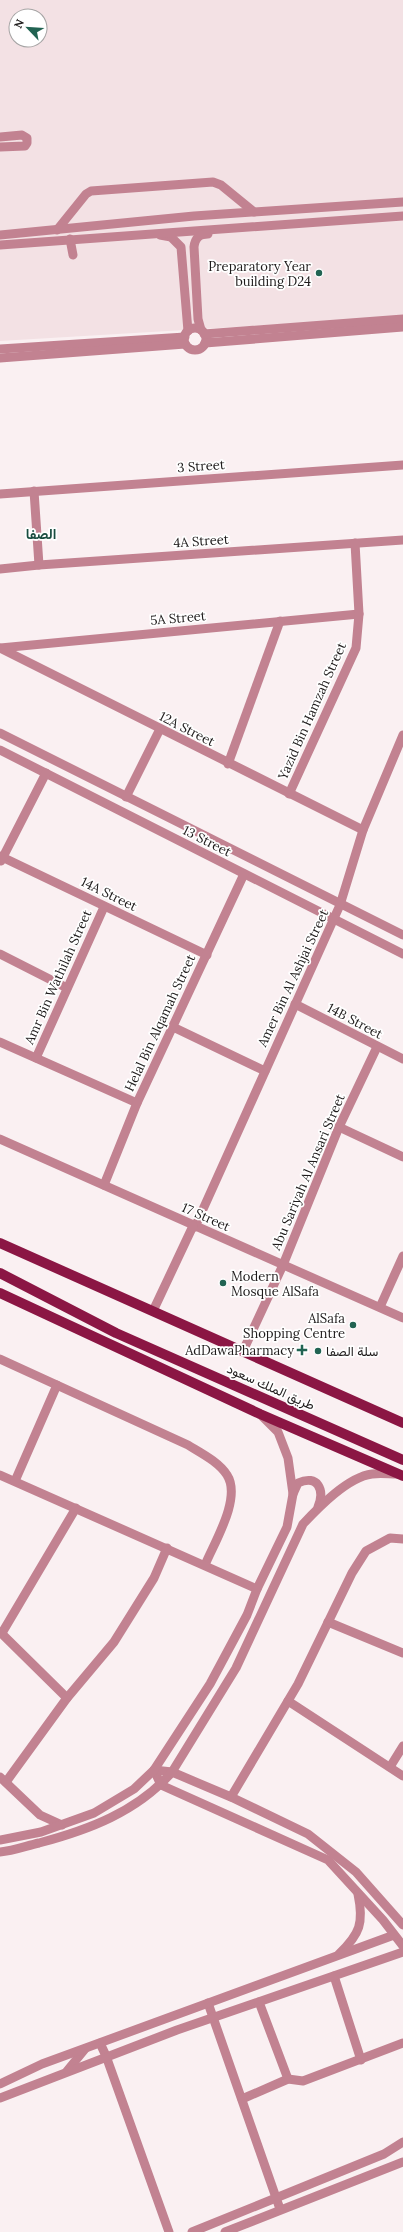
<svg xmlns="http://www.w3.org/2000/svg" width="403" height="2232" font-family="Lora,Vazirmatn,serif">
<rect width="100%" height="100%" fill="#faf0f2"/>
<!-- built -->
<path fill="#f3e1e4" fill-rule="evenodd" d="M0 0H403V317L0 341ZM16 16H40V40H16Z"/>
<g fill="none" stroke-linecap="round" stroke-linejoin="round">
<!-- minor -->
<g stroke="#c28291" stroke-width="9">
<polyline points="0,137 22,135 27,138 27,143 25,146 0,147"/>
<polyline points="57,230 86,194 91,191 213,182 221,185 254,212"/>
<polyline points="0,235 194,216 403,202"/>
<polyline points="160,235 171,237 181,247 188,331"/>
<polyline points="70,239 73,255"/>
<polyline points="0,245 403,216"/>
<circle cx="195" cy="339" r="11"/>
<path d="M201 330 198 319 194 247C195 238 199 234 208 234"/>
<polyline points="204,334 403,319"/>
<polyline points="205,343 403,327"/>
<polyline points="0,349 185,337"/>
<polyline points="0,358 185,344"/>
<polyline points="34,491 39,565"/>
<polyline points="0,494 403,465"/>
<polyline points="0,569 39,565 403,540"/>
<polyline points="0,648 363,830"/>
<polyline points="0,648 359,614"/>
<polyline points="0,733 403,935"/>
<polyline points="0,750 403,954"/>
<polyline points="228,764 280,621"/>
<polyline points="289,794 356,648 359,614 355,543"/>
<polyline points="126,797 160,729"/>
<polyline points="0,856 207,955"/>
<polyline points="1,861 46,773"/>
<polyline points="0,954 67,988"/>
<polyline points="295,1004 403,1059"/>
<polyline points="173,1027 265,1071"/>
<polyline points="0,1042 137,1103"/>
<polyline points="36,1058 104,907"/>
<polyline points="339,1127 403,1157"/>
<polyline points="0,1139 403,1318"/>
<polyline points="104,1185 137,1103 244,874"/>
<polyline points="195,1227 340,905 363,830 403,735"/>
<polyline points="380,1307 403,1256"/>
<polyline points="153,1311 193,1226"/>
<polyline points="243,1351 283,1265 339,1127 377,1047"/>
<path d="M0 1359 188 1445C201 1453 219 1462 227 1475 242 1498 214 1543 205 1565"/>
<polyline points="0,1475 257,1589"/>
<polyline points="15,1481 57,1385"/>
<path d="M293 1494 298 1483C318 1474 325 1490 318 1507"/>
<polyline points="328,1622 403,1653"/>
<polyline points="0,1632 67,1698"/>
<polyline points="2,1633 76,1508"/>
<polyline points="288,1701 403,1776"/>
<polyline points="390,1767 403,1746"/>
<polyline points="154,1770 161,1785 328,1860 383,1920 403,1946"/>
<polyline points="154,1770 172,1772 231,1797 308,1834 356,1872 403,1925"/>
<polyline points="0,1777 40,1815 62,1825"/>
<polyline points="6,1782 67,1698 114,1642 154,1578 167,1548"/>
<polyline points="231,1797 298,1684 352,1573 366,1551 390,1538 403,1539"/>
<polyline points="0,1840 41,1832 94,1813 134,1789 154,1770 210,1684 247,1615 257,1589 287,1527 293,1494 288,1458 278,1432 260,1414"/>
<path d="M0 1852C13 1851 26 1846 39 1843 88 1830 137 1812 172 1772L236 1668 303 1524C319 1507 348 1477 372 1474 380 1473 389 1474 397 1474"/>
<path d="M339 1954C360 1934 364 1923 358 1894"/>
<polyline points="334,1976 361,2060"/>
<polyline points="259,2002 288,2079"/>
<polyline points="208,2003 280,2209"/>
<polyline points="100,2043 106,2056 169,2232"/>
<polyline points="67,2071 85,2049"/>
<polyline points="0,2084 42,2064 394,1935"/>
<polyline points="0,2098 177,2030 403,1952"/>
<polyline points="242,2099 288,2079 303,2081 403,2043"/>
<polyline points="192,2232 384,2154 403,2142"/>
<polyline points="225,2232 403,2162"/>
</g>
<!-- major -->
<g stroke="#8b1644" stroke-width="10">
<polyline points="0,1243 403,1423"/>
<polyline points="0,1273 116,1333 403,1460"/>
<polyline points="0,1293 260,1414 403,1476"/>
</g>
</g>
<!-- markers -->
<g fill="#216352" stroke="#fff" stroke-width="1.5">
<circle cx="319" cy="273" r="4"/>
<circle cx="223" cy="1283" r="4"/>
<circle cx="353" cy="1325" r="4"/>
<path d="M300 1344h4v4h4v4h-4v4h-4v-4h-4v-4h4z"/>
<circle cx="318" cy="1351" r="4"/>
</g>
<g text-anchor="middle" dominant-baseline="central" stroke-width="3.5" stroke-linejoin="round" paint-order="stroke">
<!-- poi labels -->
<g font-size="13" fill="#1e1b1b" stroke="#fff" text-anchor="end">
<text x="311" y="266">Preparatory Year<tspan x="311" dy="15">building D24</tspan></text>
<text x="231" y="1276" text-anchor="start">Modern<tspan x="231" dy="15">Mosque AlSafa</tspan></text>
<text x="345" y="1318">AlSafa<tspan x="345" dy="15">Shopping Centre</tspan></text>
<text x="294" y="1350">AdDawaPharmacy</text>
<text x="326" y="1351" text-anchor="start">سلة الصفا</text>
</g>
<!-- street labels -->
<g font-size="13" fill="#1e1b1b" stroke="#fff">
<text transform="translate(201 466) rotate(-4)">3 Street</text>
<text transform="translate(201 541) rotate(-4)">4A Street</text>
<text transform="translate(178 618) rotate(-5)">5A Street</text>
<text transform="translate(312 711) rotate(-66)">Yazid Bin Hamzah Street</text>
<text transform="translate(187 729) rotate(27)">12A Street</text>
<text transform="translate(207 841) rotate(27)">13 Street</text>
<text transform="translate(109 894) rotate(26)">14A Street</text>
<text transform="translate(58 977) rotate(-66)">Amr Bin Wathilah Street</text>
<text transform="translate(293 978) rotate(-65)">Amer Bin Al Ashjai Street</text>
<text transform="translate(355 1021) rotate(28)">14B Street</text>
<text transform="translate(160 1023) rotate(-65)">Helal Bin Alqamah Street</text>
<text transform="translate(308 1172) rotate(-67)">Abu Sariyah Al Ansari Street</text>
<text transform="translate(206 1217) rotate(24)">17 Street</text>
<text transform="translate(271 1387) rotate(24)">طريق الملك سعود</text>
</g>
<!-- neighbourhood labels -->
<g font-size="14" font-weight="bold" fill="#194d40" stroke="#fff">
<text x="41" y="534">الصفا</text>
</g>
</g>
<!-- north arrow -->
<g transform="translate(28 28) rotate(295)"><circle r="19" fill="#ffffff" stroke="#a5a4a4"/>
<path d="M0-3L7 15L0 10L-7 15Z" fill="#216352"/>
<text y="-6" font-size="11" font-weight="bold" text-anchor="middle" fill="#1e1b1b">N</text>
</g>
</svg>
